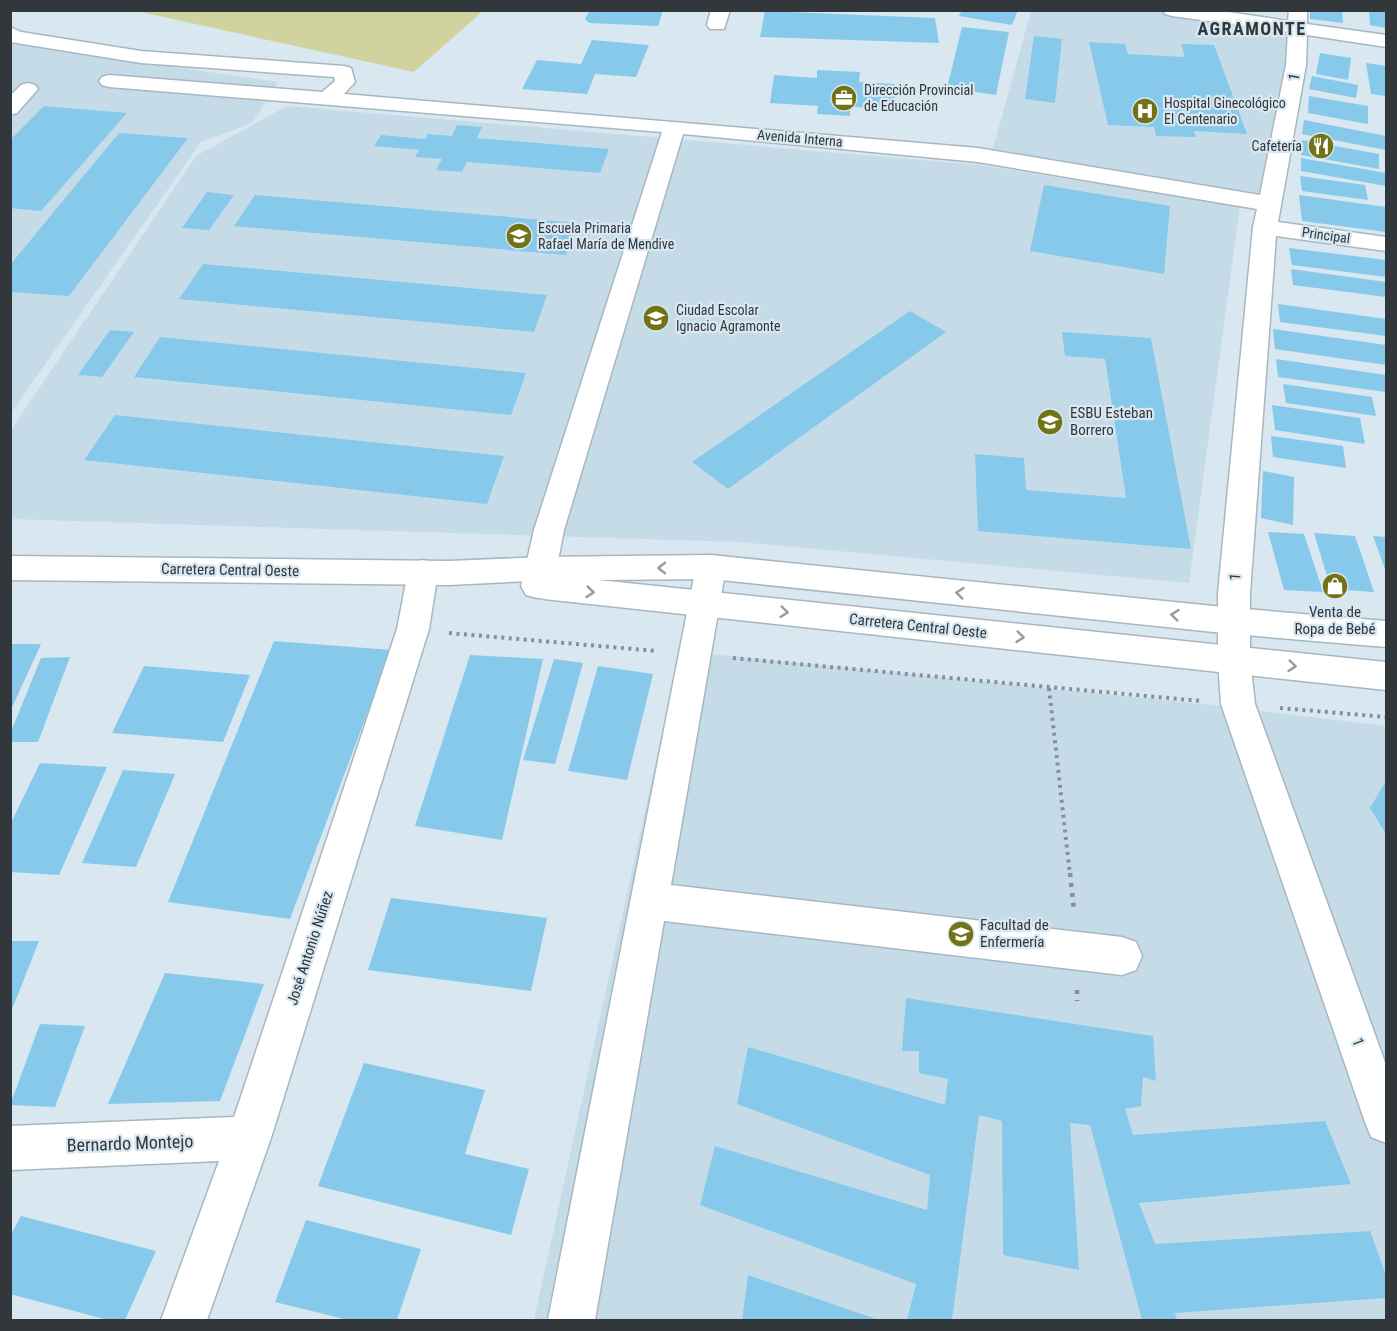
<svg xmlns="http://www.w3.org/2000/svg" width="1397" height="1331" font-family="'Roboto Condensed',sans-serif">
<rect width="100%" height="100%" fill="#d8e7f0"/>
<!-- built -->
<g fill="#c5dce8">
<polygon points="1172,10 1299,29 1270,204 991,156 1031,11"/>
<polygon points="11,40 37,47 278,82 252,123 201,142 11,413"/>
<polygon points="287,106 980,165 1240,206 1189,583 739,542 11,519 11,430 196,156"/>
<polygon points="680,651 1221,706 1386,726 1386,1320 534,1320"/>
</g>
<!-- green -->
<polygon fill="#d1d39f" points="136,11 483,11 414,72"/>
<!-- building -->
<g fill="#87c9ea">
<polygon points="600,10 663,10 658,26 589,23 585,19 589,12"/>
<polygon points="962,10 1018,10 1012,25 959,16"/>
<polygon points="1310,10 1342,10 1343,23 1310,19"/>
<polygon points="1369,10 1386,10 1386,28 1370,25"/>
<polygon points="765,11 935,18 939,43 760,37"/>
<polygon points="962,27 1009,32 996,95 947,88"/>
<polygon points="1034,36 1062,39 1055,103 1025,99"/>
<polygon points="592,40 649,45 636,77 595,74 587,94 522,89 537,60 581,64"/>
<polygon points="1089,42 1125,44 1128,54 1185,57 1181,44 1214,45 1247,134 1194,131 1196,137 1156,136 1154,127 1108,125"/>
<polygon points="1320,53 1351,58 1348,80 1316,74"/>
<polygon points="1366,63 1386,66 1386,96 1371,94"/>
<polygon points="817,70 860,72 859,82 895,84 895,109 850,107 850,116 817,114 818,106 770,103 774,75 817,78"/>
<polygon points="1312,76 1358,85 1356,98 1309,89"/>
<polygon points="1309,96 1368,106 1368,124 1308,113"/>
<polygon points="44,106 127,113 41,211 10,208 10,140"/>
<polygon points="1304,120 1386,136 1386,150 1302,134"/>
<polygon points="457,125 482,127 477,138 609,149 600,173 467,162 462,172 436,170 442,159 415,157 419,150 374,146 381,135 425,139 428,134 452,136"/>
<polygon points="119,133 188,138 69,296 10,292 10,265"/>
<polygon points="1302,140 1379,154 1379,169 1301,155"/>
<polygon points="1301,158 1386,173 1386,186 1301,171"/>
<polygon points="1300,176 1365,185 1368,200 1302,191"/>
<polygon points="1044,185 1170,206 1164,274 1030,251"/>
<polygon points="207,192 234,195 209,230 182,228"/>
<polygon points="255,195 578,223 566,255 234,226"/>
<polygon points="1299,195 1386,207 1386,232 1302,221"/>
<polygon points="1289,248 1386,260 1386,277 1292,265"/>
<polygon points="203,264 547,295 534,332 179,299"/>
<polygon points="1291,269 1386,282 1386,297 1293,285"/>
<polygon points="1278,304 1386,319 1386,336 1280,322"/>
<polygon points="910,311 946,332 728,489 692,462"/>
<polygon points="1273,329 1386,345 1386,365 1275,349"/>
<polygon points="110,330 134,332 102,377 78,375"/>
<polygon points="1062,332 1151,338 1191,549 978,531 975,454 1024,458 1026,490 1126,498 1105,359 1065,356"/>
<polygon points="160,337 526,373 511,415 134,377"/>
<polygon points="1276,359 1386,375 1386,392 1278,377"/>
<polygon points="1283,384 1372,397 1376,416 1286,403"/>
<polygon points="1272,405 1360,418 1365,444 1275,430"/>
<polygon points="115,415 504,456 487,504 84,460"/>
<polygon points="1271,436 1343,446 1346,468 1273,457"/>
<polygon points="1263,471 1294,477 1293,525 1261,518"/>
<polygon points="1268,532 1304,534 1323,592 1284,590"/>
<polygon points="1314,533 1355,536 1374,592 1331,589"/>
<polygon points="1373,536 1386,537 1386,572"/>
<polygon points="274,641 391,650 290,919 168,902"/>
<polygon points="10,644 41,644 10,712"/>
<polygon points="470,655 543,659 502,840 415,826"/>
<polygon points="70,657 38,742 10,742 10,734 41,658"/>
<polygon points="554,659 583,663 555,764 523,760"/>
<polygon points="144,666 250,675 223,742 112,733"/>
<polygon points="598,666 653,674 627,780 568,771"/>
<polygon points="40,763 107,767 59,875 10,872 10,825"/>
<polygon points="123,770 175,774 136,867 82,863"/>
<polygon points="1386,781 1386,834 1370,808"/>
<polygon points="391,898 547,918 531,991 368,970"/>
<polygon points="10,941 39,941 11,1012 10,1012"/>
<polygon points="165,973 264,984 220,1101 108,1104"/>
<polygon points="906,998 1153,1036 1156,1081 1143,1077 1141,1106 1125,1109 1133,1135 1325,1121 1351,1184 1139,1203 1155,1244 1370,1231 1386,1275 1386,1298 1175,1313 1177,1320 1142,1320 1090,1125 1070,1123 1079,1270 1003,1255 1002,1121 979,1115 952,1320 907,1320 916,1284 700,1205 715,1146 927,1210 930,1175 737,1104 748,1047 945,1105 948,1079 919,1073 919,1051 902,1051"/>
<polygon points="40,1024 85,1026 55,1107 10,1105"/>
<polygon points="364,1063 485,1090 465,1154 529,1169 511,1235 318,1186"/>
<polygon points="21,1216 156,1251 125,1320 108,1320 10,1294 10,1236"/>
<polygon points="306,1220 421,1249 397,1320 348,1320 275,1302"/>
<polygon points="748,1275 879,1320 742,1320"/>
</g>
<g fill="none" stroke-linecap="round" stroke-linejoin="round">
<defs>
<g id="minor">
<polygon points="711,10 730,10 724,29 710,29 707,25"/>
<polygon points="1163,10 1215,10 1288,21 1289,10 1307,10 1307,24 1386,35 1386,47 1307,35 1306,65 1278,222 1386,237 1386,251 1276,236 1250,593 1250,661 1255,704 1386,1065 1386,1143 1371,1137 1365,1122 1221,704 1218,661 1218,593 1253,227 1257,209 978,162 683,134 564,530 553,586 548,595 537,598 526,595 521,586 534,530 662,132 109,87 102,85 99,81 102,77 109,75 322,92 335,81 334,77 141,63 10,42 10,27 21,32 141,51 344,66 351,68 355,82 344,94 978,148 1260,195 1286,65 1288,32 1172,16 1165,14"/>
<polygon points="28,83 35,85 38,89 17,113 10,115 10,96 21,85"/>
<polygon points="711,555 722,559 726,567 671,885 1122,937 1136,942 1142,956 1136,970 1122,975 664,921 595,1320 548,1320 696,567 700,559"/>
<polygon points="423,560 434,563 438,572 429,629 271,1138 207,1320 161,1320 219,1161 10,1170 10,1126 234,1117 397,629 408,572 412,563"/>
</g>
<polygon id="major" points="711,555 1233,608 1386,621 1386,647 1233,634 711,579 598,580 1386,662 1386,690 544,599 533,596 528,587 531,581 449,585 10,580 10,556 449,561 542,557"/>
</defs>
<!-- minor casing -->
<use href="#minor" stroke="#a8b7bf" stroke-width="3"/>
<!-- major casing -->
<use href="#major" stroke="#a8b7bf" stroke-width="3"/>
<!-- path-far1 -->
<g stroke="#869197" stroke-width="4" stroke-dasharray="3 4.5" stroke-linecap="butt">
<polyline points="449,633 657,651"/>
<polyline points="733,658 1201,701"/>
<polyline points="1049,688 1070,875"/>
<polyline points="1280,708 1386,717"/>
</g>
<!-- path -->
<g stroke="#869197" stroke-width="4.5" stroke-dasharray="4 6" stroke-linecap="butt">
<polyline points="1070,873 1074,911"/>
<polyline points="1077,990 1077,1001"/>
</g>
<!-- minor -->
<use href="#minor" fill="#fff" fill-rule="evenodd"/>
<!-- major -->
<use href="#major" fill="#fff" fill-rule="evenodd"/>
</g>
<!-- one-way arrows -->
<defs><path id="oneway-chevron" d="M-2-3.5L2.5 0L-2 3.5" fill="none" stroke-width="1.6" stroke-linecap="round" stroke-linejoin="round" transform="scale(1.5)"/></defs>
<g stroke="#989b9d">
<use href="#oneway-chevron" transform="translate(662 568) rotate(180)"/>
<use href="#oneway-chevron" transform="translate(590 592) rotate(6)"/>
<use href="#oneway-chevron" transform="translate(960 593) rotate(-174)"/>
<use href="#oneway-chevron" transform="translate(784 612) rotate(6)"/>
<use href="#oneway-chevron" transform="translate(1175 615) rotate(-174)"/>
<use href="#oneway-chevron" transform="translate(1020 637) rotate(6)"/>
<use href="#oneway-chevron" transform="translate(1292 666) rotate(6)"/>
</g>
<!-- icons -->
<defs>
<symbol id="office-disc" viewBox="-11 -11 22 22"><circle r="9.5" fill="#727216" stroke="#d8e7f0"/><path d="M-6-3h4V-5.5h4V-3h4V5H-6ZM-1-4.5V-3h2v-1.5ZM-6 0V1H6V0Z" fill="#fff"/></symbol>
<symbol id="hospital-disc" viewBox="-11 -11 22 22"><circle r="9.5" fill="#727216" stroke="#d8e7f0"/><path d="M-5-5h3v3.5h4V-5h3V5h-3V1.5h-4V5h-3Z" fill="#fff"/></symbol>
<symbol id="restaurant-disc" viewBox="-11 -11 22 22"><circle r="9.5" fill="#727216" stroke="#d8e7f0"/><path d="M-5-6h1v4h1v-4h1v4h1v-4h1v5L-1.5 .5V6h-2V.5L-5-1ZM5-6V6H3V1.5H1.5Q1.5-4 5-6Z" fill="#fff"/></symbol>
<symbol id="school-disc" viewBox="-11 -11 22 22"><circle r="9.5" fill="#727216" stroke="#d8e7f0"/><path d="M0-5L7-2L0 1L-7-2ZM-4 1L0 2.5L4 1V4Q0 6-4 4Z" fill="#fff"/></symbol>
<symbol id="shop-disc" viewBox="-11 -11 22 22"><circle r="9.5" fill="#727216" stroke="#d8e7f0"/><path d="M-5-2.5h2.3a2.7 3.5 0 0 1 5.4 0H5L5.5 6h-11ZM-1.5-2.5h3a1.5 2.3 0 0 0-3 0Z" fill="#fff"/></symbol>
<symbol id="university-disc" viewBox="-11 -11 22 22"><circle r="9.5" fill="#727216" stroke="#d8e7f0"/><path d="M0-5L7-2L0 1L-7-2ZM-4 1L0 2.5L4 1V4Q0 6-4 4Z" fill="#fff"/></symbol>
</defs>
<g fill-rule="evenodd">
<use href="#office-disc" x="829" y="83" width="30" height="30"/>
<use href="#hospital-disc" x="1130" y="96" width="30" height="30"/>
<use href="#restaurant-disc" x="1306" y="131" width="30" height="30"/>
<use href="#school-disc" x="504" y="221" width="30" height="30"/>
<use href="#school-disc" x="641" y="303" width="30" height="30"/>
<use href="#school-disc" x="1035" y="407" width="30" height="30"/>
<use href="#shop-disc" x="1320" y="571" width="30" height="30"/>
<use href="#university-disc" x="946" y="919" width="30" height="30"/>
</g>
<g text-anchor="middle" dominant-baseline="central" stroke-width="4.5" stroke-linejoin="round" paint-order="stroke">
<!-- far-poi labels -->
<g font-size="14" fill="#31373b" stroke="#d8e7f0" text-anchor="start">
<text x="864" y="90">Dirección Provincial<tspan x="864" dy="16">de Educación</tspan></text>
<text x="1164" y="103">Hospital Ginecológico<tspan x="1164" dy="16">El Centenario</tspan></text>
<text x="1302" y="146" text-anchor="end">Cafetería</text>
<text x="538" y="228">Escuela Primaria<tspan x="538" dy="16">Rafael María de Mendive</tspan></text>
<text x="676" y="310">Ciudad Escolar<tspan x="676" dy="16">Ignacio Agramonte</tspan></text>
</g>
<!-- far-street labels -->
<g font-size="14" fill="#31373b" stroke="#d8e7f0">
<text transform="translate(800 138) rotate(5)">Avenida Interna</text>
<text transform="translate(1326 235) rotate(8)">Principal</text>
</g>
<!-- street labels -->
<g font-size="15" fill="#31373b" stroke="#d8e7f0">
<text transform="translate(1294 77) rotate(-79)">1</text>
<text transform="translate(230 570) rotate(1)">Carretera Central Oeste</text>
<text transform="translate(1235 577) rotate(-85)">1</text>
<text transform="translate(918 626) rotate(6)">Carretera Central Oeste</text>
<text transform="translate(310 948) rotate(-72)">José Antonio Núñez</text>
<text transform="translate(1358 1042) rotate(70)">1</text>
</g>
<!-- poi labels -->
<g font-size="15" fill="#31373b" stroke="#d8e7f0" text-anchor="start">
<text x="1070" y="413">ESBU Esteban<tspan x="1070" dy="17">Borrero</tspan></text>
<text x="1335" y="612" text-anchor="middle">Venta de<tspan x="1335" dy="17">Ropa de Bebé</tspan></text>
<text x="980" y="925">Facultad de<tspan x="980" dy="17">Enfermería</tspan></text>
</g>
<!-- far-district labels -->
<g font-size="18" font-weight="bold" letter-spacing="1.5" fill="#31373b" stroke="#d8e7f0">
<text x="1252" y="28">AGRAMONTE</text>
</g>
<!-- near-street labels -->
<g font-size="18" fill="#31373b" stroke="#d8e7f0">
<text transform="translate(130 1143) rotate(-2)">Bernardo Montejo</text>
</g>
</g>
<!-- border -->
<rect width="1397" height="1331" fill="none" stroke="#31373b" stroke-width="24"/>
</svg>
